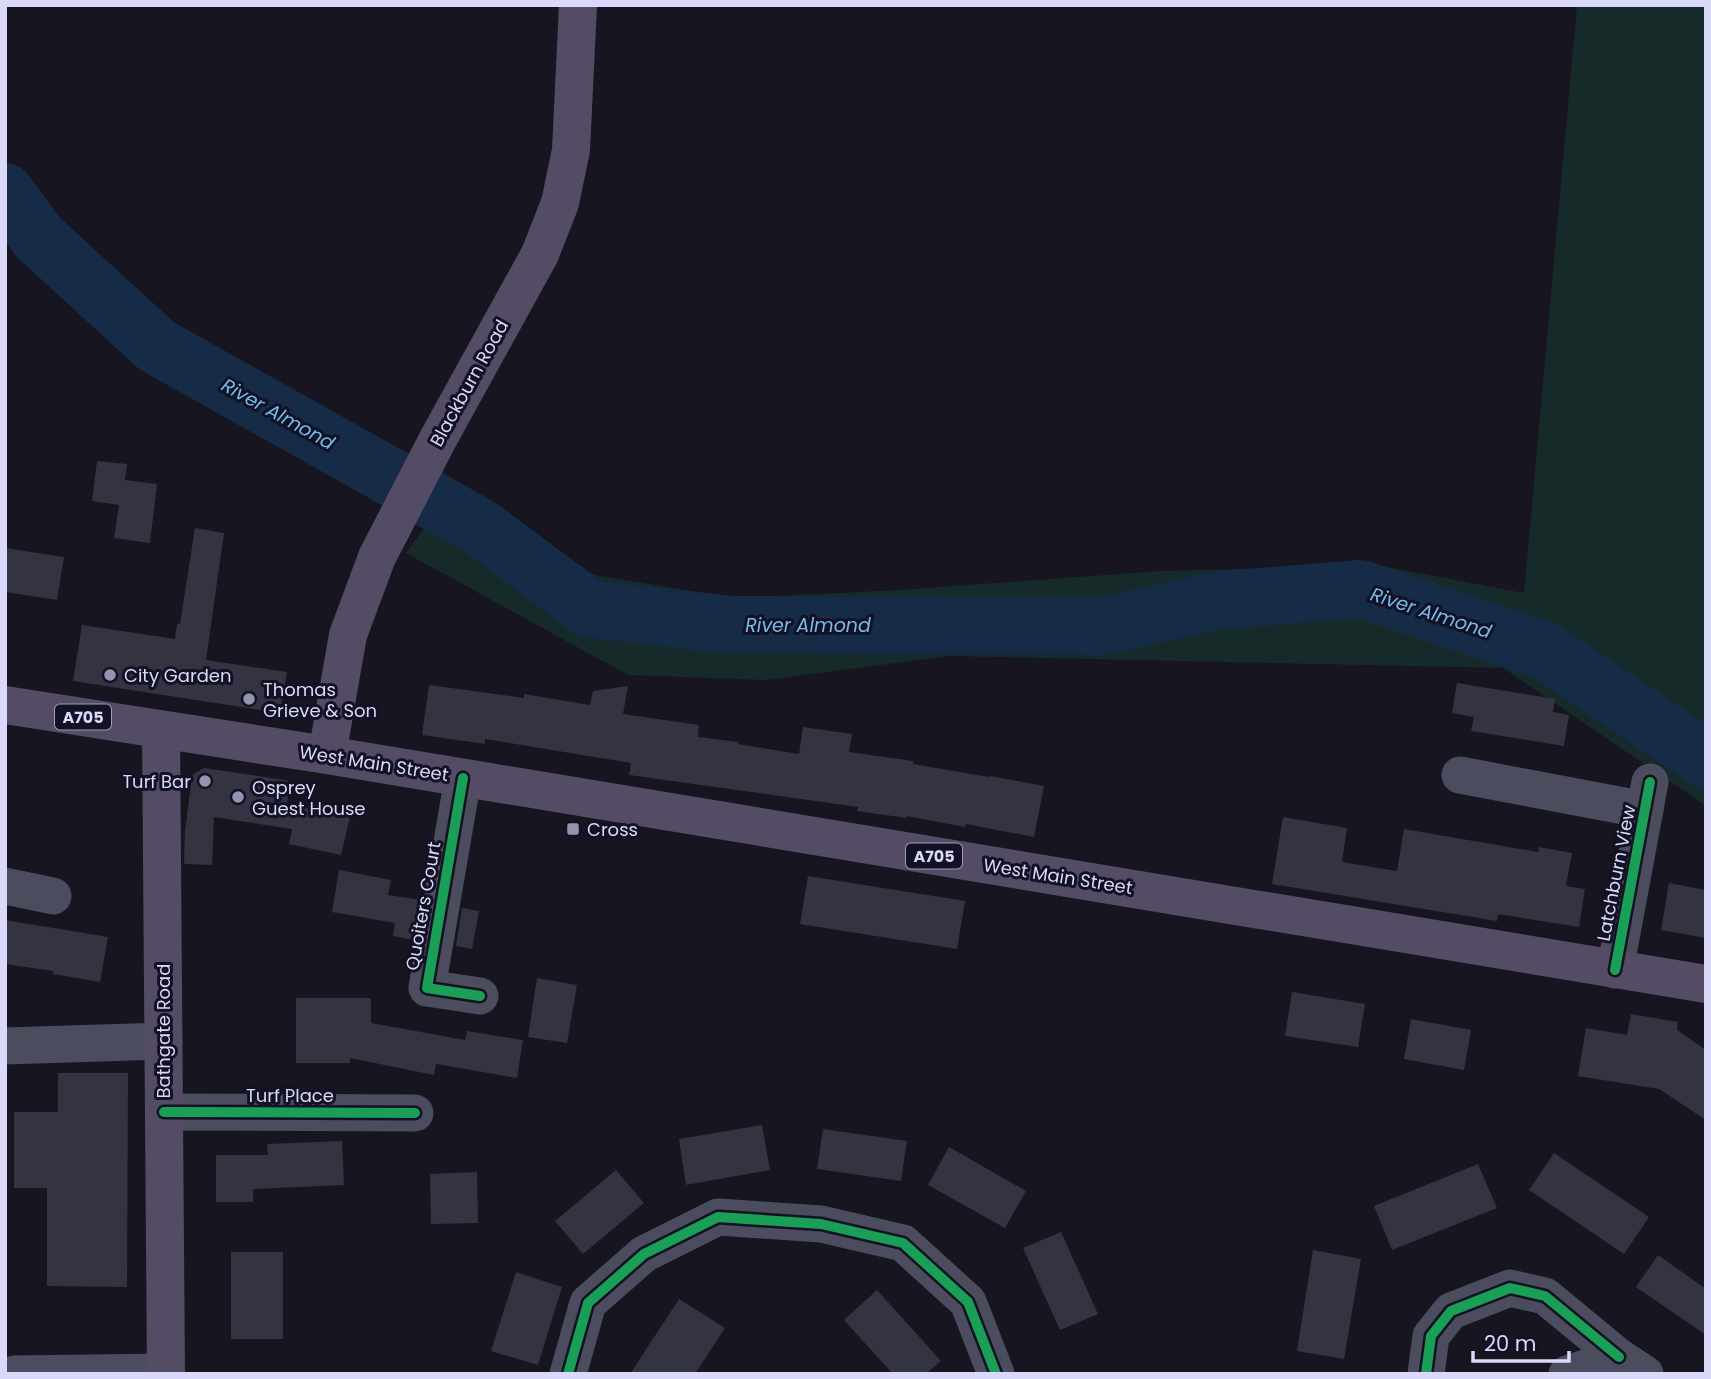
<svg xmlns="http://www.w3.org/2000/svg" width="1711" height="1379" font-family="Poppins,sans-serif">
<rect width="100%" height="100%" fill="#161520"/>
<!-- green -->
<polygon fill="#152a29" points="1577,5 1706,5 1706,806 1503,668 950,656 766,680 628,675 406,553 456,484 594,575 735,598 899,590 1160,571 1377,565 1524,593"/>
<g fill="none" stroke-linecap="round" stroke-linejoin="round">
<!-- river -->
<polyline stroke="#162b45" stroke-width="58" points="5,192 38,237 157,346 480,527 590,609 731,625 1101,626 1222,600 1361,589 1546,651 1706,759"/>
</g>
<!-- building -->
<g fill="#343342">
<polygon points="97,461 127,464 125,480 157,484 150,543 114,538 119,505 92,501"/>
<polygon points="195,528 224,533 206,660 287,672 280,713 73,681 82,625 175,639 177,624 180,624"/>
<polygon points="5,548 64,557 57,600 5,592"/>
<polygon points="1457,683 1555,699 1553,712 1569,715 1564,746 1471,731 1474,717 1452,713"/>
<polygon points="429,685 524,698 524,694 590,705 593,691 628,686 623,714 699,725 698,737 738,742 738,744 799,754 803,727 852,734 849,752 913,761 913,764 989,777 990,776 1044,786 1034,837 966,824 965,827 906,816 906,818 857,811 858,807 629,775 631,763 485,739 485,744 422,735"/>
<polygon points="204,768 290,781 287,804 350,817 341,855 289,844 292,829 214,817 212,865 184,864 185,832 192,775"/>
<polygon points="1283,817 1347,828 1342,862 1397,871 1404,829 1538,852 1539,847 1572,853 1566,886 1585,889 1579,927 1498,914 1497,921 1272,884"/>
<polygon points="339,870 391,880 388,895 421,900 414,940 393,936 395,923 332,912"/>
<polygon points="808,876 965,901 957,949 800,924"/>
<polygon points="1669,883 1706,890 1706,938 1661,930"/>
<polygon points="462,908 479,911 472,949 456,946"/>
<polygon points="5,920 108,937 100,982 53,974 53,971 5,964"/>
<polygon points="537,978 577,985 567,1043 528,1037"/>
<polygon points="1292,992 1365,1004 1358,1047 1285,1036"/>
<polygon points="296,998 371,998 371,1023 465,1040 467,1031 523,1040 517,1078 436,1064 434,1075 350,1058 350,1063 296,1063"/>
<polygon points="1631,1014 1678,1022 1677,1030 1706,1050 1706,1120 1659,1089 1578,1076 1586,1028 1627,1035"/>
<polygon points="1411,1019 1471,1030 1464,1070 1404,1059"/>
<polygon points="58,1073 128,1073 127,1287 47,1286 47,1188 14,1188 14,1112 58,1112"/>
<polygon points="762,1125 770,1170 686,1185 679,1139"/>
<polygon points="823,1129 907,1141 901,1181 817,1169"/>
<polygon points="342,1141 344,1185 253,1189 253,1202 216,1202 216,1155 268,1155 267,1144"/>
<polygon points="949,1147 1026,1191 1005,1228 928,1185"/>
<polygon points="1554,1153 1649,1217 1624,1254 1529,1190"/>
<polygon points="1478,1164 1497,1208 1392,1250 1374,1206"/>
<polygon points="616,1170 644,1203 583,1254 555,1221"/>
<polygon points="477,1172 478,1223 431,1224 430,1174"/>
<polygon points="1061,1232 1098,1314 1060,1330 1023,1248"/>
<polygon points="1313,1250 1361,1259 1344,1359 1297,1351"/>
<rect x="231" y="1252" width="52" height="87"/>
<polygon points="1658,1255 1706,1289 1706,1335 1636,1287"/>
<polygon points="516,1272 562,1287 538,1365 491,1351"/>
<polygon points="877,1290 941,1361 926,1374 893,1374 844,1320"/>
<polygon points="679,1299 725,1328 695,1374 630,1374"/>
</g>
<g fill="none" stroke-linecap="round" stroke-linejoin="round">
<!-- minor -->
<g stroke="#4c4c5f" stroke-width="37">
<polyline points="1460,775 1645,810"/>
<polyline points="463,778 427,988 480,996"/>
<polyline points="5,886 53,896"/>
<polyline points="1615,970 1650,782"/>
<polyline points="5,1046 164,1041"/>
<polyline points="164,1112 415,1113"/>
<polyline points="14,1374 166,1372"/>
<polyline points="568,1374 588,1303 644,1254 718,1217 821,1224 903,1243 968,1302 996,1374"/>
<polyline points="1426,1374 1431,1336 1451,1311 1510,1288 1545,1296 1619,1357"/>
<polyline points="1567,1374 1619,1357 1645,1374"/>
</g>
<!-- major -->
<g stroke="#534c64" stroke-width="38">
<polyline points="5,705 327,755 1706,984"/>
<polyline points="161,730 166,1374"/>
<polyline points="327,755 348,635 377,557 438,439 540,254 560,203 571,150 578,5"/>
</g>
<defs>
<g id="cycleway">
<polyline points="463,778 427,988 480,996"/>
<polyline points="1615,970 1650,782"/>
<polyline points="164,1112 415,1113"/>
<polyline points="568,1374 588,1303 644,1254 718,1217 821,1224 903,1243 968,1302 996,1374"/>
<polyline points="1426,1374 1431,1336 1451,1311 1510,1288 1545,1296 1619,1357"/>
</g>
</defs>
<!-- cycleway casing -->
<use href="#cycleway" stroke="#131124" stroke-width="15"/>
<!-- cycleway -->
<use href="#cycleway" stroke="#1a9f57" stroke-width="10"/>
</g>
<!-- markers -->
<g fill="#9594ae" stroke="#131124" stroke-width="2.5">
<circle cx="110" cy="675" r="7"/>
<circle cx="249" cy="699" r="7"/>
<circle cx="205" cy="781" r="7"/>
<circle cx="238" cy="797" r="7"/>
<rect x="566" y="822" width="14" height="14" rx="3.5"/>
</g>
<g text-anchor="middle" dominant-baseline="central" stroke-width="6" stroke-linejoin="round" paint-order="stroke">
<!-- shield labels -->
<g fill="#131124" stroke="#9e9dba" stroke-width="2">
<rect x="55" y="704.5" width="56" height="25" rx="5"/>
<rect x="906" y="843.5" width="56" height="25" rx="5"/>
</g>
<g font-size="16" font-weight="bold" fill="#dad9fa">
<text x="83" y="717">A705</text>
<text x="934" y="856">A705</text>
</g>
<!-- street labels -->
<g font-size="18" fill="#dad9fa" stroke="#131124">
<text transform="translate(469 383) rotate(-61)">Blackburn Road</text>
<text transform="translate(374 763) rotate(9)">West Main Street</text>
<text transform="translate(1616 873) rotate(-79)">Latchburn View</text>
<text transform="translate(1058 876) rotate(9)">West Main Street</text>
<text transform="translate(423 906) rotate(-80)">Quoiters Court</text>
<text transform="translate(163 1031) rotate(-90)">Bathgate Road</text>
<text x="290" y="1095">Turf Place</text>
</g>
<!-- poi labels -->
<g font-size="18" fill="#dad9fa" stroke="#131124" text-anchor="start">
<text x="124" y="675">City Garden</text>
<text x="263" y="689">Thomas<tspan x="263" dy="21">Grieve &amp; Son</tspan></text>
<text x="191" y="781" text-anchor="end">Turf Bar</text>
<text x="252" y="787">Osprey<tspan x="252" dy="21">Guest House</tspan></text>
<text x="587" y="829">Cross</text>
</g>
<!-- water labels -->
<g font-size="19" font-style="italic" fill="#73bdee" stroke="#131124">
<text transform="translate(278 414) rotate(29)">River Almond</text>
<text transform="translate(1431 613) rotate(18)">River Almond</text>
<text x="808" y="625">River Almond</text>
</g>
</g>
<!-- border -->
<rect width="1711" height="1379" fill="none" stroke="#dad9fa" stroke-width="14"/>
<!-- scale -->
<path d="M1473 1351v10h96v-10" fill="none" stroke="#dad9fa" stroke-width="3.5"/>
<text x="1484" y="1351" font-size="21" fill="#dad9fa" stroke="#131124" stroke-width="5" paint-order="stroke">20 m</text>
</svg>
